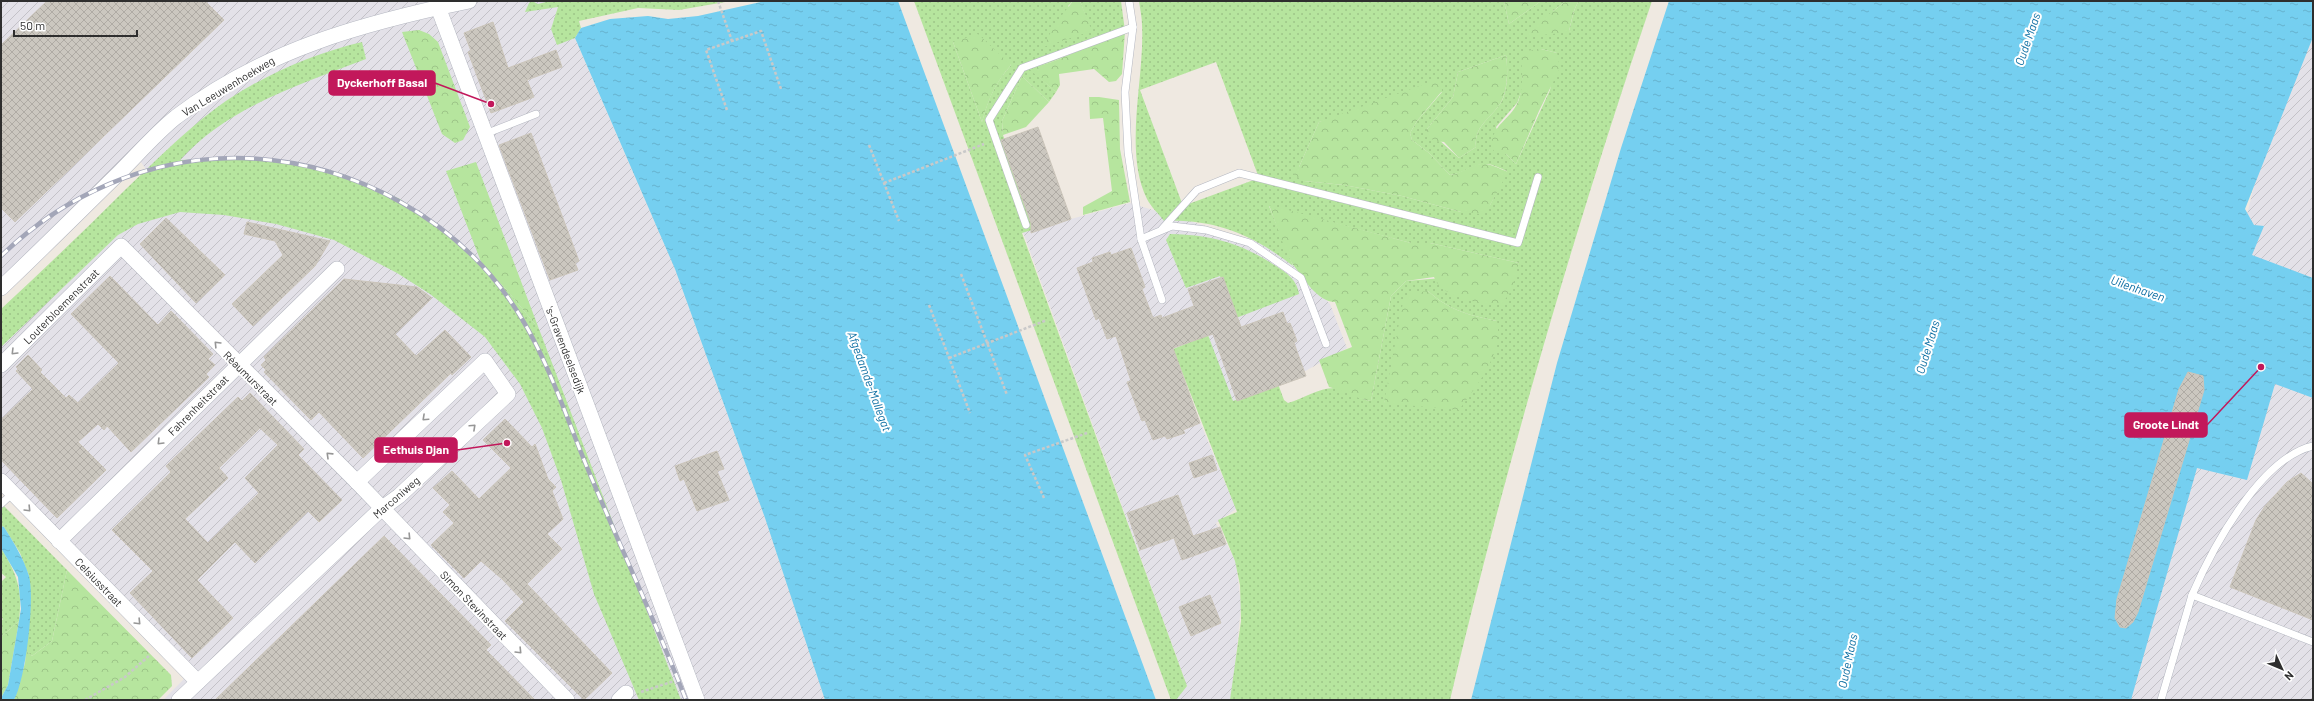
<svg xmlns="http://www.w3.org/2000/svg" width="2314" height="701" font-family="Barlow,sans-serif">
<defs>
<pattern id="industrial-furrows" width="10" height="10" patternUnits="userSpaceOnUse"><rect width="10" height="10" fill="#e3e1e8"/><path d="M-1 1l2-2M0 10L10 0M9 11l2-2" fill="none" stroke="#c3c1c7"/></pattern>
<pattern id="grass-dots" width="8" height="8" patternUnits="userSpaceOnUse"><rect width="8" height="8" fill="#b6e59e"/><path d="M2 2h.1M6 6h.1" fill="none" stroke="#9dc588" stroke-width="1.8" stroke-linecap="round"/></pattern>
<pattern id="forest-crowns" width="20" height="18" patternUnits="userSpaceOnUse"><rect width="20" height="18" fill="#b6e59e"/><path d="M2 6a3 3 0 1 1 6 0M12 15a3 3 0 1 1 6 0" fill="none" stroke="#9dc588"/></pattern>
<pattern id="water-ripples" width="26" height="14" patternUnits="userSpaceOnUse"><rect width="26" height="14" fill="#75cff0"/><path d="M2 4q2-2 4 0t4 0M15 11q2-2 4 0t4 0" fill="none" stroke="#66b2ce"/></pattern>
<pattern id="building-cross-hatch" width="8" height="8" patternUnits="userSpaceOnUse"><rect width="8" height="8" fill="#cbc7bf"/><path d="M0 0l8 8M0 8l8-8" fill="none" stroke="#afaba4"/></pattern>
</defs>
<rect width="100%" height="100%" fill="#efe9e1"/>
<!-- industrial -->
<g fill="url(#industrial-furrows)">
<polygon points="1,1 561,1 575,38 675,269 765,518 825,700 163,700 185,678 1,485 1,347 111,232 172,209 139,159 1,289"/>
<polygon points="2313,1 2313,700 2126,700 2292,34"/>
<polygon points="1130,203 1278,248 1330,304 1347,348 1269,391 1303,461 1171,352 1236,509 1216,523 1236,562 1241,605 1232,700 1175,700 1187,686 1023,232"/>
</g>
<!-- grass -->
<g fill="url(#grass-dots)" fill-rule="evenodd">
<polygon points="532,1 538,4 550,1 731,1 679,10 638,8 579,21 581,28 575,38 557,45 551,29 558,7 525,12 529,3"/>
<path d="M914 1H1073L1068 6 1091 31 1080 1H1121L1125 31 1052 62 1030 69 1056 92 1049 102 1022 76 1002 121 1003 135 1035 229 1022 233 1187 686 1176 700H1171ZM953 42 1011 65C995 83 988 99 982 122Z"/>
<path d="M1139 1H1504L1509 24 1541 1H1566L1553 11 1555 32H1571L1569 31C1572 21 1573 9 1579 1H1652C1574 231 1506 464 1450 700H1230L1241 621 1240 585 1235 561 1218 520 1237 512 1173 349 1208 335 1233 401 1278 384 1284 400 1288 403C1305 398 1324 384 1342 389 1352 393 1360 400 1371 401L1391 296 1406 281 1515 272 1519 263 1430 243H1411L1269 206 1293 266C1253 235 1216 219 1164 221 1159 214 1151 207 1147 199 1123 150 1145 78 1142 25 1142 17 1140 9 1139 1ZM1541 49 1557 53 1550 90 1516 164 1506 154 1496 127 1517 103 1522 90V77ZM1506 55C1508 68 1508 93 1500 104 1490 119 1474 126 1476 147L1459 158 1427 129 1453 97 1458 72ZM1216 62 1259 178 1183 206 1140 90ZM1442 92 1417 121 1410 133 1412 140 1429 153 1450 175C1462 174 1474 163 1486 164 1493 164 1501 169 1507 171L1490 205 1461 212 1402 196 1344 185 1304 181 1299 167 1319 122ZM1428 291C1450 311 1469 315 1497 321L1384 403Z"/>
<path d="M362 42 366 59C301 84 228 107 180 160L238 158 304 164 353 178 400 199 439 226 506 289 539 329 681 700H639L594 594 561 480 542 428 520 384 485 337 430 294 397 273 334 240 276 224 224 215 180 212 138 224 118 235 1 347V309C43 270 85 230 126 189 165 152 204 111 252 85 286 66 324 51 362 42Z"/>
<path d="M1170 234C1212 235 1241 243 1276 266 1287 273 1297 280 1299 294L1236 318 1220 276 1186 288 1166 240Z"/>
<polygon points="4,506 67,570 52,641 32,656 26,651 29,576 20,553 4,527 1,526 1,509"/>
<path d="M1 548C17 574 23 590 19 621L1 637V621L3 619 1 617V582L6 577 1 573Z"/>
</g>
<!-- forest -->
<g fill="url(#forest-crowns)">
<polygon points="1073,1 1080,1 1092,31 1043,47 1055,24"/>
<polygon points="1504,1 1541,1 1509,24"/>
<path d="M1566 1H1579C1573 9 1572 20 1569 31L1573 32 1520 37Z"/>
<polygon points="419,30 429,34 438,42 470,127 463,140 455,143 442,134 402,32"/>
<polygon points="1125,31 1122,74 1116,81 1109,82 1094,69 1059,74 1060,85 1056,92 1029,69 1052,62"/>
<path d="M978 34 1011 65C995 83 988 100 982 122L953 42Z"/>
<path d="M1541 49 1557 53 1560 68 1539 111 1516 164 1506 154 1495 152 1491 147C1493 123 1509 121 1518 102 1524 87 1522 71 1521 55L1525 51Z"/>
<path d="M1506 55C1508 68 1508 92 1500 104 1490 119 1474 126 1476 147L1459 158 1444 142 1435 141 1427 136V129L1453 97 1458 72Z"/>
<polygon points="1022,76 1049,102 1026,127 1003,135 1002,121"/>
<path d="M1436 80 1441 81 1442 91 1417 121 1410 133 1412 140 1429 153 1450 175C1462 174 1474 162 1486 164 1493 165 1501 169 1508 172L1490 205 1481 214 1461 212 1402 196 1344 185 1304 181 1293 174 1299 167 1319 122Z"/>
<polygon points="1089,97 1099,97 1119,100 1120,149 1130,202 1083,215 1083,207 1112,191 1103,118 1090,119"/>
<polygon points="476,162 539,329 506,289 483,267 446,171"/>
<path d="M1269 205 1411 243H1430L1519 263 1511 291 1502 304C1483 305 1441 298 1434 277L1406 281 1391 296 1371 401C1356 399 1344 390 1329 387L1319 360 1352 347 1335 302C1318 302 1304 279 1294 266 1287 258 1274 218 1269 205Z"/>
<path d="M1428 291C1450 311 1469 315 1497 321 1504 353 1477 385 1459 410L1384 403 1403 302 1412 293Z"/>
<polygon points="67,570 171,675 172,686 158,700 14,700 25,663 26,651 32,656 52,641"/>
<polygon points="19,621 8,685 1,698 1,637"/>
</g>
<!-- water -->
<g fill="url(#water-ripples)">
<polygon points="765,1 898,1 1156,700 825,700 765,518 675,269 575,38 581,28 610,19 648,16 668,19 698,16"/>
<polygon points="1669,1 2313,1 2313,37 2245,209 2254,225 2264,226 2252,255 2313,278 2313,398 2275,384 2247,480 2197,468 2131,700 1471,700 1557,363 1621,148"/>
<path d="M1 526 4 527C14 543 24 559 29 576 35 600 26 679 14 700H1V698L8 685 21 609 18 577 1 548Z"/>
</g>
<!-- building -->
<g fill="url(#building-cross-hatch)" stroke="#cbc5ba" fill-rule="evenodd">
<polygon points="47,1 205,1 224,20 15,222 1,208 1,45"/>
<polygon points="493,22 508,68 556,50 562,67 527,80 534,97 491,113 468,52 471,51 464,33"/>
<polygon points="1038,127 1071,219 1031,233 1031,223 1001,140"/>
<polygon points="531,133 579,261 575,263 578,270 550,280 499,145"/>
<polygon points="166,218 225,275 196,303 140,244"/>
<polygon points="247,222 330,241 315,266 253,326 232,304 283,255 275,241 244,234"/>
<polygon points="1131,248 1145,287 1142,289 1153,318 1161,315 1162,318 1194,306 1188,289 1223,277 1241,327 1283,312 1287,324 1290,323 1297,341 1294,343 1306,376 1237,401 1213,334 1173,348 1200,423 1183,430 1185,433 1167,439 1165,436 1153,440 1145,420 1142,421 1127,382 1131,381 1116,336 1107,339 1099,318 1096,320 1077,268 1093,262 1092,258 1110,252 1111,255"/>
<polygon points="110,276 158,325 171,311 213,354 208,359 215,365 206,374 209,377 131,452 107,426 104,430 98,424 78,442 106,470 57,518 1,460 1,420 33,389 16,371 18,369 16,367 28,355 42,370 40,372 66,398 69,395 78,403 119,363 71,314"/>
<polygon points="344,279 417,287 432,298 395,334 416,356 445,330 471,357 452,375 451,373 363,458 319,412 311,420 264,372 266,370 261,365 266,360 264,357"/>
<polygon points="2188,372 2203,376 2204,390 2138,612 2133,622 2126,628 2120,627 2115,618 2117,599 2179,389"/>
<path d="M250 393 304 449 298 455 342 500 319 522 308 511 255 563 235 542 197 580 233 618 192 658 130 593 153 571 112 530 171 472 166 466 238 397 242 401ZM260 428 278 445 245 478 259 493 208 543 185 519 228 478 219 468Z"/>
<polygon points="505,419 532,447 535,444 548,479 556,487 552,491 563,519 547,534 562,549 527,584 612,673 584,700 505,621 524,602 502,579 481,561 464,578 431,545 454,523 443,512 450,505 433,488 452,471 479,499 511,468 483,440"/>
<polygon points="717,451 724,469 717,471 729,500 697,511 684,479 680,481 675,466"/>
<polygon points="1212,455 1217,470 1194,478 1189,463"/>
<polygon points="2301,473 2313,484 2313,620 2230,587 2256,520 2265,506 2287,482"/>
<polygon points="1178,495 1193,536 1220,527 1226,544 1182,560 1174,538 1140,550 1127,513"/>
<polygon points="384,536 491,645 486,650 535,700 215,700"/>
<polygon points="1210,595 1221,623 1191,636 1179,607"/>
</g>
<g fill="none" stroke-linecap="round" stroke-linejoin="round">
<defs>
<g id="service">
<polyline points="1129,1 1133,27 1125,92 1128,152 1141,239 1172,226 1206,230 1250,243 1301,278 1326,344"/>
<polyline points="485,134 536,114"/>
<polyline points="1026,225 989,120 1022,68 1133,27"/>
<polyline points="1162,229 1197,190 1239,173 1518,243 1538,177"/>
<polyline points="1141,239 1162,300"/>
<polyline points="1,504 13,493"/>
<path d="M2192 595C2212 549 2260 458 2313 446"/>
<polyline points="2161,700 2192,595 2313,642"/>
</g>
<g id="minor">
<polyline points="438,7 697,700"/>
<path d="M1 288C41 250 80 211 120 172 138 154 156 133 176 117 264 50 363 23 469 1"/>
<polyline points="1,365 121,246 357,482 567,700"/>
<polyline points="1,481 198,682"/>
<polyline points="59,541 337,269"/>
<polyline points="179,700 381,509 399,496 508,394 485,361 357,482"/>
<polyline points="619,700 626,693"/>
</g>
</defs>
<!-- service casing -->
<use href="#service" stroke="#b4b7c1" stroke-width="8"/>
<!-- minor casing -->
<use href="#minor" stroke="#b4b7c1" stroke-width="16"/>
<!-- path -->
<g stroke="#c9c9c9" stroke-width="2.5" stroke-dasharray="3 2" stroke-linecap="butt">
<polyline points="718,1 732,41"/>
<polyline points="727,110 706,50 761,31 781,89"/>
<polyline points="869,145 899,221"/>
<polyline points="884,183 984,144"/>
<polyline points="961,274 1007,395"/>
<polyline points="929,305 970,413"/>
<polyline points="949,358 1047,320"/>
<polyline points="1044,498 1025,455 1087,433"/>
<polyline points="641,692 674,681"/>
<polyline points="85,700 125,677 150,655"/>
</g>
<!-- service -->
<use href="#service" stroke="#fff" stroke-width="7"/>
<!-- minor -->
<use href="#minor" stroke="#fff" stroke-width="15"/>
<defs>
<path id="rail" d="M1 256C64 195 147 158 236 158 351 159 463 220 522 319 552 369 569 426 592 479 623 553 657 625 686 700"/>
</defs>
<!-- rail casing -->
<use href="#rail" stroke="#a3a6b8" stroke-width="4.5"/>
<!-- rail -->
<use href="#rail" stroke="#fff" stroke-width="3" stroke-dasharray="9" stroke-linecap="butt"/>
</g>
<!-- one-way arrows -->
<defs><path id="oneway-chevron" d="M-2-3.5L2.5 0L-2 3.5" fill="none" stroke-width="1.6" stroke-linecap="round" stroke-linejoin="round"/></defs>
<g stroke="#969696">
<use href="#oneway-chevron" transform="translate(217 344) rotate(-134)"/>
<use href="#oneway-chevron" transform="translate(14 352) rotate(135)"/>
<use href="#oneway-chevron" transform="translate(425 418) rotate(137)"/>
<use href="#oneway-chevron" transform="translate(473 427) rotate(-43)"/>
<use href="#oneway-chevron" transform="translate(160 442) rotate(135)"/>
<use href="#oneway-chevron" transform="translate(329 455) rotate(-136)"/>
<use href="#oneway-chevron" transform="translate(28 509) rotate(46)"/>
<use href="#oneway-chevron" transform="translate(408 537) rotate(46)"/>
<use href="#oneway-chevron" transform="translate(138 622) rotate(46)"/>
<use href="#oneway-chevron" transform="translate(519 651) rotate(46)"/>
</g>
<g text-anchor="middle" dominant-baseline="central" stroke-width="4" stroke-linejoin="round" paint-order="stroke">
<!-- street labels -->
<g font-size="11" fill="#2e2e2e" stroke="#fff">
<text transform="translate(228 86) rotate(-31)">Van Leeuwenhoekweg</text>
<text transform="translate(61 306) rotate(-45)">Louterbloemenstraat</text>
<text transform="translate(566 350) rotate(69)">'s-Gravendeelsedijk</text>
<text transform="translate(251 378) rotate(45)">Réaumurstraat</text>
<text transform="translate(198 405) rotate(-45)">Fahrenheitstraat</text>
<text transform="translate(396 497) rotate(-41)">Marconiweg</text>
<text transform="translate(99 582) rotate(46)">Celsiusstraat</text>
<text transform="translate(474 605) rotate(46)">Simon Stevinstraat</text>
</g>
<!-- water labels -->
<g font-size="12" font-style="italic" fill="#0d6fa3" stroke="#fff">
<text transform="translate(2027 39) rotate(-71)">Oude Maas</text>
<text transform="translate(2138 288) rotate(19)">Uilenhaven</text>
<text transform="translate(1927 347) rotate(-73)">Oude Maas</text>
<text transform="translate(870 381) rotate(70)">Afgedamde-Mallegat</text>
<text transform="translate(1847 661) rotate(-78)">Oude Maas</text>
</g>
</g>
<!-- callouts -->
<path fill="none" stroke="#c2185b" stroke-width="1.5" d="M491 104L435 83M2261 367L2207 425M507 443L457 450"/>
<g fill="#c2185b" stroke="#fff" stroke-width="1.5">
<circle cx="491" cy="104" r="4"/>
<circle cx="2261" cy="367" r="4"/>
<circle cx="507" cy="443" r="4"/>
</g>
<g fill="#c2185b" stroke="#c2185b" stroke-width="1.5">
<rect x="329" y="71" width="106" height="24" rx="4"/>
<rect x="2125" y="413" width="82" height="24" rx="4"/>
<rect x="375" y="438" width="82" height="24" rx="4"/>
</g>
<g font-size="12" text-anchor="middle" font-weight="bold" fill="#fff">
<text x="382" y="87">Dyckerhoff Basal</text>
<text x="2166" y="429">Groote Lindt</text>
<text x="416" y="454">Eethuis Djan</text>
</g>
<!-- border -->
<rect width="2314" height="701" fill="none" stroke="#2e2e2e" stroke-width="4"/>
<!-- north arrow -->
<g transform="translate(2282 669) rotate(134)" stroke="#ffffff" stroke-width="3" paint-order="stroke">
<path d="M0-3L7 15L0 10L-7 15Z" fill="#2e2e2e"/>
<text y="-6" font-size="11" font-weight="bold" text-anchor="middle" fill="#2e2e2e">N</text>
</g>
<!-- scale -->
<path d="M14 30v6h123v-6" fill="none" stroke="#2e2e2e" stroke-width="2"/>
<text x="20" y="30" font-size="12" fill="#2e2e2e" stroke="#ffffff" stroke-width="3" paint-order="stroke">50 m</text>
</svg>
